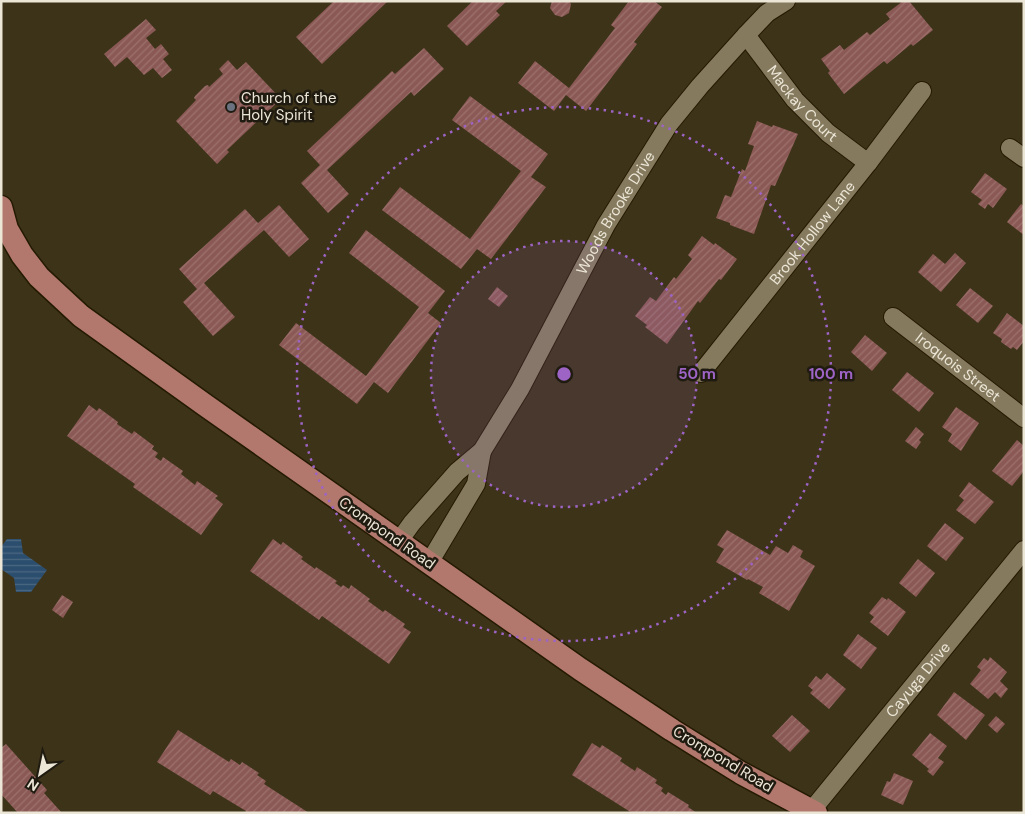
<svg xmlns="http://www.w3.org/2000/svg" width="1025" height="814" font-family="'DM Sans',sans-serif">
<defs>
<pattern id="water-rules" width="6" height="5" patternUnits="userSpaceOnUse" patternTransform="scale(1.25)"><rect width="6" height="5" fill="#2c4e6e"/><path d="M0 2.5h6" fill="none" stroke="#4b6882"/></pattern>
<pattern id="building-hatch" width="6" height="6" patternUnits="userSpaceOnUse" patternTransform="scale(1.25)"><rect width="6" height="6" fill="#8b5955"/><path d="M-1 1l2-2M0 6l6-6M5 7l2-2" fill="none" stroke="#9c716d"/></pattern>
</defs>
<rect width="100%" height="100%" fill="#3d3319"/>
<!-- water -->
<polygon fill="url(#water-rules)" points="7,539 21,539 23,553 47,570 31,592 16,592 14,578 1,569 1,547"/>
<!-- building -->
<g fill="url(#building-hatch)">
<polygon points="332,1 388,1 322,64 296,37 333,2"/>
<polygon points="473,1 507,1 496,11 500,15 467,46 447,26"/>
<polygon points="552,1 569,1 571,4 569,13 562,17 555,15 550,8"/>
<polygon points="629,1 654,1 662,7 634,42 637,44 586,111 566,95 554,111 518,83 535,61 569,88 615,28 611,25"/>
<polygon points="903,1 909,1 933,30 913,46 911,44 887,64 884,61 844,94 828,73 830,71 821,59 840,45 844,50 867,32 870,35 890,19 886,14"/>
<polygon points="146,19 156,30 146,38 155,49 161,44 169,54 163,59 172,70 162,78 153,68 144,75 127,57 115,67 104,54"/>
<polygon points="424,48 444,69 414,96 411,92 327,170 349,194 328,213 301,183 320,165 307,151 392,71 395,74"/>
<polygon points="228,60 237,70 246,62 281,99 227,150 229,152 217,164 176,121 196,100 194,98 195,96 205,86 208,85 209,87 223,74 219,69"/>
<polygon points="470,96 548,154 531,177 546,187 491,259 477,249 461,269 382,210 400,187 470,239 521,171 452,120"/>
<polygon points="757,121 772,127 773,125 798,134 775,186 771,185 754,234 730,225 730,223 716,218 725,195 731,197 742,169 745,171 754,146 748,144"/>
<polygon points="985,173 1007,189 993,208 988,204 985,209 978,204 982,200 971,192"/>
<polygon points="1021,204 1024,206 1024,235 1007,222"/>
<polygon points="279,205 309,239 289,257 264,230 204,283 235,317 213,336 183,302 197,289 179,269 245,209 258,223"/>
<polygon points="366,230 445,291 428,313 441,323 388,393 374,382 357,404 279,345 296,323 366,376 419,307 349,253"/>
<polygon points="702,236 714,245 715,243 737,259 721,280 719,279 700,303 698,301 667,344 645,327 647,325 635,316 650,297 656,301 674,277 676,279 692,259 688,255"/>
<polygon points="955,253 966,263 941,292 918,272 933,254 945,264"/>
<polygon points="497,287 508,296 499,307 488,299"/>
<polygon points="970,288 993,306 978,323 956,305"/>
<polygon points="1007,313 1024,326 1024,341 1017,350 1013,347 1011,349 1001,342 1002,339 993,333"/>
<polygon points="865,335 887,353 872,371 851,352"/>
<polygon points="907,372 934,393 919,412 892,390"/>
<polygon points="89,405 97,411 99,408 118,422 117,424 132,434 134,431 154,446 152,449 158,453 155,457 161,461 163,457 183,471 181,474 195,485 197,481 218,496 215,498 223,504 201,535 133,487 135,484 67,436"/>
<polygon points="956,407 979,423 961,451 948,441 952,434 942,427"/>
<polygon points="916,427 924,434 919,440 921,442 916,449 905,441"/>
<polygon points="1017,440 1024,446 1024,471 1012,486 992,471"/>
<polygon points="969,482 994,502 975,524 956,510 964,500 959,496"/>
<polygon points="945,523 964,538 946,561 927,546"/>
<polygon points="727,530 770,555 776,546 788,553 793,545 803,551 800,557 815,566 789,611 759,593 763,587 748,579 747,580 716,562 724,549 717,545"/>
<polygon points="273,539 281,545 283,542 303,557 301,559 315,569 316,567 337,581 335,583 341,587 343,585 349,589 351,585 370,599 368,601 383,612 385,610 405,624 403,627 411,632 389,664 322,616 319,620 250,571"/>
<polygon points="918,559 935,573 916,597 899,583"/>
<polygon points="62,595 73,602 63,618 52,610"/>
<polygon points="882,597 887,600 888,598 906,612 888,636 870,622 874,617 869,613"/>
<polygon points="858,634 877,648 861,669 843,655"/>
<polygon points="990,657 1007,672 1000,681 1008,689 1001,698 995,692 988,699 970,684 981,670 977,667 984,658 988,661"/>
<polygon points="827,673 846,689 829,709 810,693 813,690 808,686 816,676 821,680"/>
<polygon points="954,692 985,715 966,740 937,715"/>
<polygon points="792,715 810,731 790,752 772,736"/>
<polygon points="996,716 1005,724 997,733 988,725"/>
<polygon points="178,730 229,762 231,759 240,765 242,762 259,773 257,775 266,781 264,784 309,813 245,813 246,811 213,791 210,795 157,762"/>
<polygon points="930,733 947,746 938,758 944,762 933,776 927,771 929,769 912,755"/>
<polygon points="592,743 600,748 602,745 622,758 620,761 635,771 637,767 657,780 655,783 663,788 661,791 666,795 668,792 689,805 688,807 697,813 632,813 572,775"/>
<polygon points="6,744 47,790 44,793 62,813 18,813 1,794 1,748"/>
<polygon points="894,773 913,781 903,805 881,795 887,781 890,782"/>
</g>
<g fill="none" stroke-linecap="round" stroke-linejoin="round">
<defs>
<g id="minor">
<path id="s1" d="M746 35 795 100 828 133 868 163"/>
<polyline points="1010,148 1024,158"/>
<path id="s2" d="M893 317 1024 418"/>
<path id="s3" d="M701 373 868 163 922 91"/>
<path id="s4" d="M399 541 412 523 457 472 482 451 520 389 606 225 669 124 700 86 746 35 767 13 786 1"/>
<polyline points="429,563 476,484 482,451"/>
<path id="s5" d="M812 810 1024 550"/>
</g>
<polyline id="major" points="1,207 7,229 22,255 39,277 81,316 205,405 580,669 672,730 741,773 816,813"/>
</defs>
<!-- minor casing -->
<use href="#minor" stroke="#241a02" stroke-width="20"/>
<!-- major casing -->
<use href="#major" stroke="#241a02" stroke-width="25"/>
<!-- minor -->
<use href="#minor" stroke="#857a5e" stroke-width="18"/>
<!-- major -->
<use href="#major" stroke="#b2786e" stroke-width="22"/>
</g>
<!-- distance rings -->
<circle cx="564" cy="374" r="133" fill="#9d64c6" fill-opacity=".12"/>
<g fill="none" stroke="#9d64c6" stroke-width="2.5" stroke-dasharray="2.5 5">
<circle cx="564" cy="374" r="133"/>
<circle cx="564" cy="374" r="267"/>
</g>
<!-- markers -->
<circle fill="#6b7280" stroke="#201b10" stroke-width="2" cx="231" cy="107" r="5"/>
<g text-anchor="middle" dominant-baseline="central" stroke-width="5" stroke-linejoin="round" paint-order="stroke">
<!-- poi labels -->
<g font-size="15" fill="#ece6d7" stroke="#201b10" text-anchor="start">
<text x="241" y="98">Church of the<tspan x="241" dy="17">Holy Spirit</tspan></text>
</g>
<!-- street labels -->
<g font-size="15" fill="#ece6d7" stroke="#201b10">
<text stroke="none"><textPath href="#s1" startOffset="89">Mackay Court</textPath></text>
<text stroke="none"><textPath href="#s4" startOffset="396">Woods Brooke Drive</textPath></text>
<text stroke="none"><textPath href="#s3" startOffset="179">Brook Hollow Lane</textPath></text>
<text stroke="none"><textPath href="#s2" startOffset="82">Iroquois Street</textPath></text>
<text transform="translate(387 533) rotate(35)">Crompond Road</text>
<text stroke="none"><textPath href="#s5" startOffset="168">Cayuga Drive</textPath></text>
<text transform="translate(723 759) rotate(31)">Crompond Road</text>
</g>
</g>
<circle cx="564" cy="374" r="8" fill="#9d64c6" stroke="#201b10" stroke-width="2.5"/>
<g font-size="15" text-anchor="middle" font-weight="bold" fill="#9d64c6" stroke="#201b10" stroke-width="5" stroke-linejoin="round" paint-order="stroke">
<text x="697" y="379">50 m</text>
<text x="831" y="379">100 m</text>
</g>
<!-- border -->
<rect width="1025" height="814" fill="none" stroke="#ece6d7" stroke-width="5"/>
<!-- north arrow -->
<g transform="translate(40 774) rotate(213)" stroke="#201b10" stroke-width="4" paint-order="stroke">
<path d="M0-4L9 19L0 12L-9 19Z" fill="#ece6d7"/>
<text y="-8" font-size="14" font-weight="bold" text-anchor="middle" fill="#ece6d7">N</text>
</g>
</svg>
